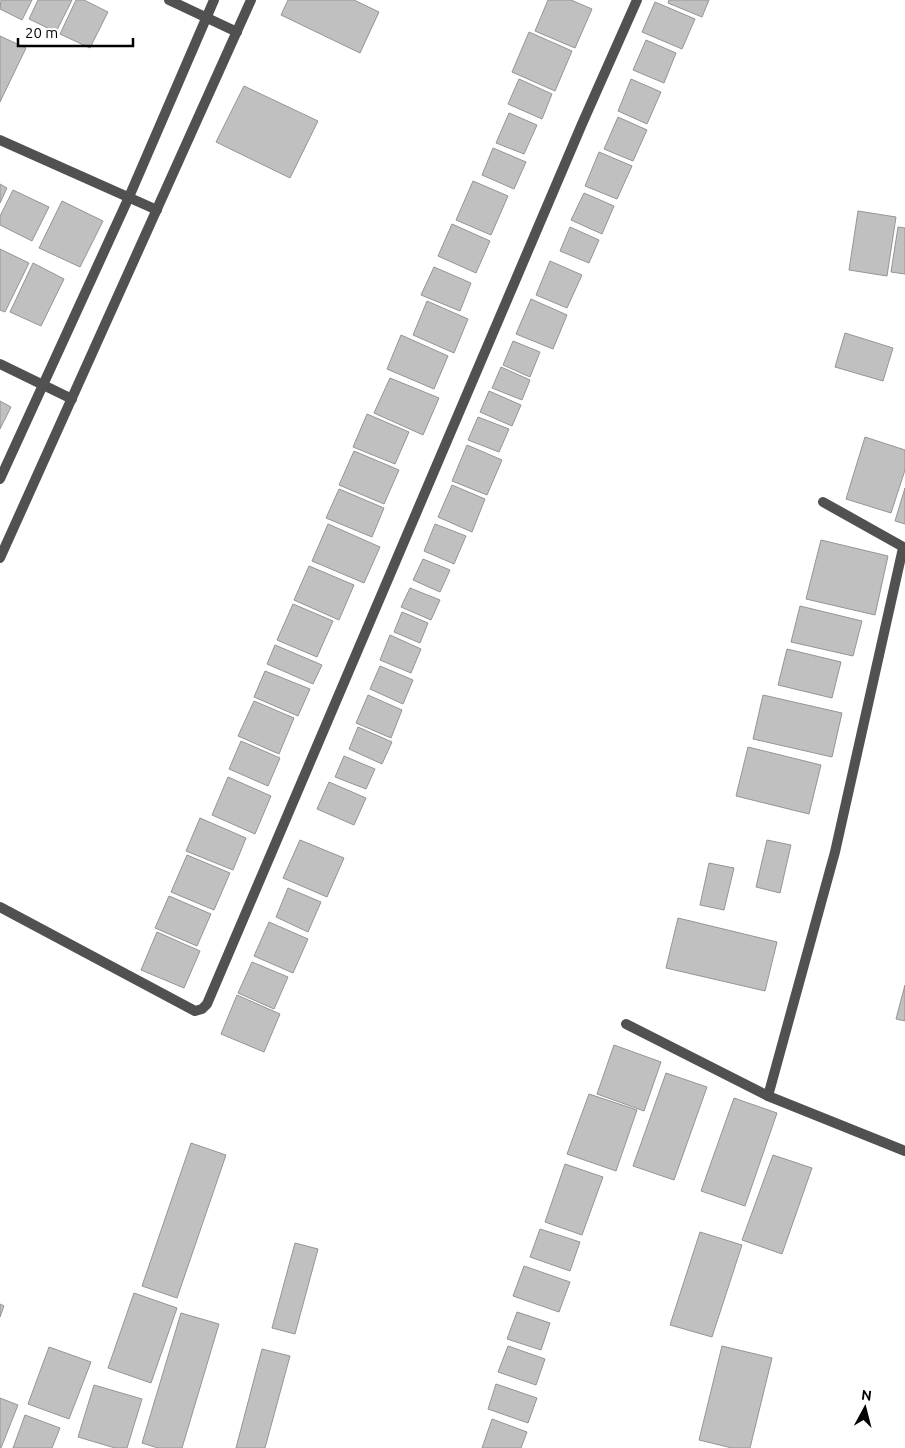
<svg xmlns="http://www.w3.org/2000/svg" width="905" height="1448" font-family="Ubuntu,sans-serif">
<rect width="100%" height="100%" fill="#fff"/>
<!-- building -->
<g fill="#c0c0c0" stroke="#959595">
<polygon points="1,0 32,0 22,20 0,9"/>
<polygon points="38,0 72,0 56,32 29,19"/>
<polygon points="76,0 84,0 108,12 90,48 60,34"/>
<polygon points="288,0 354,0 379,12 360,53 281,15"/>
<polygon points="548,0 571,0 592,9 575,48 535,31"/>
<polygon points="669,0 709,0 702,17 668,3"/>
<polygon points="655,2 695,19 682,49 642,32"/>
<polygon points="529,32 572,51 555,91 512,72"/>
<polygon points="0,36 26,48 0,102"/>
<polygon points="646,40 676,53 664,83 633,70"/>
<polygon points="519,79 552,94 542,119 508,104"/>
<polygon points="631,79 661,92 647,124 618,111"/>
<polygon points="244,86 318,121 290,178 216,142"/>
<polygon points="509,113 537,125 524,154 496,143"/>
<polygon points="618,117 647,130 633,161 604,149"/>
<polygon points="493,148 526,162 514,189 482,175"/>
<polygon points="599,152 632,166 617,199 585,186"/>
<polygon points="473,181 508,196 491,235 456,220"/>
<polygon points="0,184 7,188 0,203"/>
<polygon points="13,190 49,207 32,241 0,225 0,216"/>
<polygon points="584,193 614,206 602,234 571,220"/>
<polygon points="62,201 103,221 80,267 39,248"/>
<polygon points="858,211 896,217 887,276 849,270"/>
<polygon points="452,224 490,241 476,273 438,256"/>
<polygon points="570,227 599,240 589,263 560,251"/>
<polygon points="898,227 905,228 905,274 891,272"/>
<polygon points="0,249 29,263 5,312 0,310"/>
<polygon points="550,261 582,275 567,308 536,295"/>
<polygon points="33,263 64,279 41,326 10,312"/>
<polygon points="434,267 471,283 460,311 421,295"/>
<polygon points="531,299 567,315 553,349 516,334"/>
<polygon points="427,301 468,319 454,353 413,335"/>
<polygon points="845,333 893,348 883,381 835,367"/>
<polygon points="401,335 448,356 434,389 387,369"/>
<polygon points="513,341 540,352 530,377 503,365"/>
<polygon points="501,367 530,380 522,400 492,388"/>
<polygon points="390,378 439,398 423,435 374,413"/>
<polygon points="489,391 521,405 512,426 480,412"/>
<polygon points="0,401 11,407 0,429"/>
<polygon points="367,414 409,432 395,464 353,447"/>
<polygon points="478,417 509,429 499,452 468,440"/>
<polygon points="865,437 905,450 905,470 891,513 846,499"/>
<polygon points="467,445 502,460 487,495 452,481"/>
<polygon points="354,451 399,470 384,504 339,485"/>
<polygon points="452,485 485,499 472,532 438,517"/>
<polygon points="905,488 905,524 895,521"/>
<polygon points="339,489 384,508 372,537 326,518"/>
<polygon points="328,524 380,547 364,583 312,561"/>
<polygon points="435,524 466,536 454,564 424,551"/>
<polygon points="821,540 888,556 875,615 806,599"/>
<polygon points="423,559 450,570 440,592 413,580"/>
<polygon points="309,566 354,585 339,620 294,600"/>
<polygon points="410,588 440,600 431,620 401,607"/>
<polygon points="293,604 333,621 317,657 277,640"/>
<polygon points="800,606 862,621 853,656 791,642"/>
<polygon points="402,612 428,623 420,643 394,632"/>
<polygon points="390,635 421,649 411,673 380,660"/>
<polygon points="275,645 322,665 313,684 267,664"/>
<polygon points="787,649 841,662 832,698 778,685"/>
<polygon points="380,666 413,680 403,704 370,689"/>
<polygon points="265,671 310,689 298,716 254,697"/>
<polygon points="368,695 402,710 391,738 356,723"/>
<polygon points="763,695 842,713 832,757 753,739"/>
<polygon points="254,701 294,718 279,754 238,736"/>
<polygon points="358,727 392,742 382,764 349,749"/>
<polygon points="241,741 280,758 268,786 229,769"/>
<polygon points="748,747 821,765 809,814 736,796"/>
<polygon points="344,756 375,769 366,789 335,777"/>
<polygon points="228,777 271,796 255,834 212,815"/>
<polygon points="329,782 366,798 354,825 317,809"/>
<polygon points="200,818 246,838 233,870 186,851"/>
<polygon points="300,840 344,858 327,897 283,878"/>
<polygon points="767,840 791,845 780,893 756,887"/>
<polygon points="187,855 230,873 214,910 171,892"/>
<polygon points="709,863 734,868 724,910 700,905"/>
<polygon points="288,888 321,902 308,932 276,917"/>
<polygon points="169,896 211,914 197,946 155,928"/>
<polygon points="678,918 777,942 765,991 666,968"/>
<polygon points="269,922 308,939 293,973 254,956"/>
<polygon points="157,932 200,951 184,988 141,970"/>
<polygon points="252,962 288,977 274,1009 238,993"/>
<polygon points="905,985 905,1021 896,1019"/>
<polygon points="237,995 280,1014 264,1052 221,1034"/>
<polygon points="614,1045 661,1062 644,1111 597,1094"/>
<polygon points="666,1073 707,1087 674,1180 633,1166"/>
<polygon points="589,1094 637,1110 616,1171 567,1154"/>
<polygon points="734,1098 777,1113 745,1206 701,1191"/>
<polygon points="191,1143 226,1155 177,1298 142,1286"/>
<polygon points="773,1155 812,1168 782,1254 742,1240"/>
<polygon points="565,1164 603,1177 582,1235 545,1222"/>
<polygon points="540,1229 580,1242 570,1271 530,1257"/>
<polygon points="700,1232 742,1245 712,1337 670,1325"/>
<polygon points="295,1243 318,1249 295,1334 272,1328"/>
<polygon points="524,1266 570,1282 559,1312 513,1296"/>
<polygon points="134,1293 177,1308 151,1383 108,1368"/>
<polygon points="0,1304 4,1306 0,1317"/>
<polygon points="517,1312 550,1323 541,1350 507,1339"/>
<polygon points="181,1313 219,1324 182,1448 158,1448 142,1443"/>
<polygon points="508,1346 545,1359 536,1385 498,1372"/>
<polygon points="722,1346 772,1358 750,1448 732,1448 699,1440"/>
<polygon points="49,1347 91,1362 69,1419 28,1404"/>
<polygon points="262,1349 290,1356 265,1448 236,1448"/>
<polygon points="496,1384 537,1398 528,1423 488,1409"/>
<polygon points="94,1385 142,1399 127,1448 115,1448 78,1437"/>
<polygon points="0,1398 18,1405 1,1448 0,1448"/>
<polygon points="25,1415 60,1428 52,1448 13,1448"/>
<polygon points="492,1419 527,1432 521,1448 482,1448"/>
</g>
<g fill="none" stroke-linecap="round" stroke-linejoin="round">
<!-- street -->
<g stroke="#515151" stroke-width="10">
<polyline points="169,0 237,32"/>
<polyline points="0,140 157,210"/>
<polyline points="0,364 72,399"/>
<polyline points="0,479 129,197 214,0"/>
<polyline points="823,502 905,548"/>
<polyline points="0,558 251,0"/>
<polyline points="0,907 195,1011 202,1009 207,1004 582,124 637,0"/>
<polyline points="626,1024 768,1096 905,1151"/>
<polyline points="768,1096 835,852 903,548"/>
</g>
</g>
<!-- north arrow -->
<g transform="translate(865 1408) rotate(7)" stroke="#ffffff" stroke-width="4" paint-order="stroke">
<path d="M0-4L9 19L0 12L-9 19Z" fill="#000000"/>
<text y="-8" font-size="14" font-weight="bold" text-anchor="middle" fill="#000000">N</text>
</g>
<!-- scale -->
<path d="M18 38v8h115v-8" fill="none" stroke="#000000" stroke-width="2.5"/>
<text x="25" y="38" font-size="15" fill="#000000" stroke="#ffffff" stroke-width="4" paint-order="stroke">20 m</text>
</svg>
